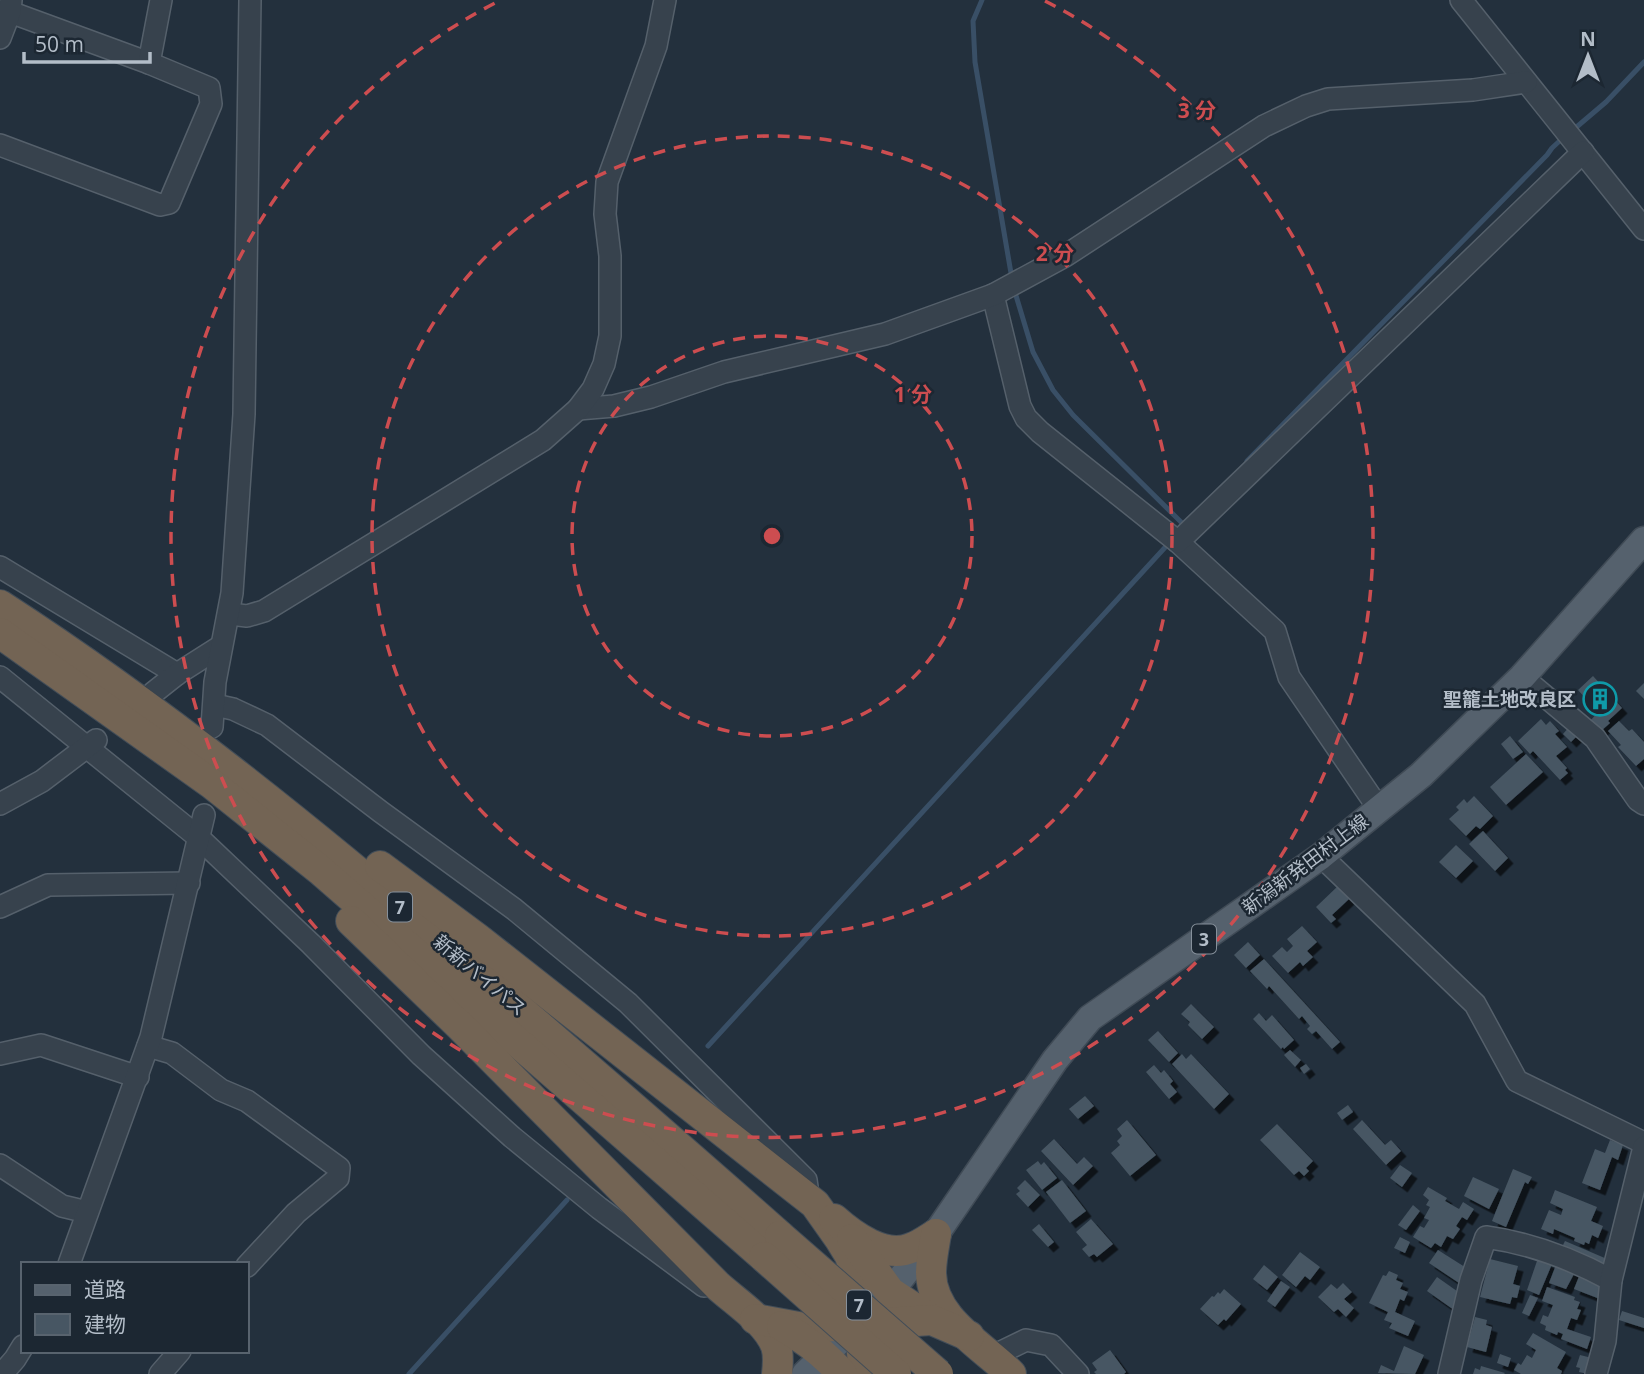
<svg xmlns="http://www.w3.org/2000/svg" width="1644" height="1374" font-family="'Open Sans','Noto Sans JP',sans-serif">
<defs>
<filter id="shadow"><feDropShadow dx="5.5" dy="5.5" stdDeviation="0" flood-color="#0009"/></filter>
</defs>
<rect width="100%" height="100%" fill="#23303d"/>
<g fill="none" stroke-linecap="round" stroke-linejoin="round">
<!-- stream -->
<g stroke="#394f66" stroke-width="5">
<polyline points="982,0 973,21 975,62 1012,279"/>
<polyline points="1573,130 1606,102 1644,62"/>
<polyline points="1014,289 1033,352 1053,390 1073,415 1184,525"/>
<polyline points="1247,461 1547,155 1552,148 1565,136"/>
<polyline points="708,1046 1170,542"/>
<polyline points="409,1374 567,1200"/>
</g>
</g>
<!-- building -->
<g fill="#475663" filter="url(#shadow)">
<polygon points="1593,676 1622,708 1608,721 1610,723 1601,731 1591,720 1598,712 1578,690"/>
<polygon points="1644,683 1644,699 1636,691"/>
<polygon points="1541,719 1546,725 1550,721 1559,731 1555,734 1567,747 1556,756 1567,768 1565,770 1568,773 1560,780 1533,751 1530,754 1518,741"/>
<polygon points="1619,721 1629,731 1632,729 1644,742 1644,759 1636,766 1618,747 1621,745 1608,731"/>
<polygon points="1570,726 1579,734 1571,742 1563,734"/>
<polygon points="1510,736 1523,752 1513,759 1501,744"/>
<polygon points="1526,754 1543,772 1506,805 1490,787"/>
<polygon points="1474,796 1493,816 1480,829 1476,826 1466,836 1449,819 1459,810 1456,807 1464,799 1467,803"/>
<polygon points="1483,831 1508,858 1495,871 1469,844"/>
<polygon points="1456,845 1473,861 1456,878 1439,862"/>
<polygon points="1338,886 1349,899 1332,915 1336,919 1331,923 1316,907"/>
<polygon points="1302,926 1317,942 1307,951 1313,957 1303,966 1300,962 1288,973 1272,956 1282,947 1287,952 1293,946 1287,939"/>
<polygon points="1248,942 1260,955 1246,968 1234,955"/>
<polygon points="1264,959 1340,1042 1332,1049 1316,1031 1312,1034 1307,1029 1310,1026 1302,1016 1299,1019 1269,986 1267,989 1250,971"/>
<polygon points="1191,1004 1214,1027 1202,1039 1188,1025 1190,1022 1181,1014"/>
<polygon points="1259,1013 1266,1021 1272,1015 1294,1040 1284,1049 1283,1047 1281,1049 1253,1019"/>
<polygon points="1158,1031 1178,1053 1169,1062 1148,1040"/>
<polygon points="1290,1050 1301,1060 1295,1067 1284,1055"/>
<polygon points="1182,1054 1186,1059 1191,1054 1229,1094 1214,1109 1172,1064"/>
<polygon points="1306,1064 1310,1069 1304,1074 1300,1068"/>
<polygon points="1154,1065 1161,1073 1164,1070 1173,1081 1170,1084 1177,1092 1169,1099 1146,1072"/>
<polygon points="1085,1096 1094,1106 1078,1119 1069,1109"/>
<polygon points="1348,1105 1353,1112 1342,1120 1337,1113"/>
<polygon points="1127,1120 1156,1155 1130,1176 1111,1153 1120,1145 1117,1141 1122,1136 1117,1129"/>
<polygon points="1362,1120 1385,1145 1391,1140 1401,1151 1386,1165 1353,1129"/>
<polygon points="1277,1124 1313,1161 1306,1168 1309,1171 1304,1176 1299,1171 1294,1175 1260,1140"/>
<polygon points="1054,1139 1077,1164 1084,1157 1093,1166 1073,1185 1041,1151"/>
<polygon points="1610,1140 1623,1145 1618,1160 1612,1157 1600,1190 1582,1183 1595,1149 1605,1153"/>
<polygon points="1038,1161 1041,1165 1044,1162 1057,1178 1042,1190 1026,1170"/>
<polygon points="1400,1165 1412,1173 1402,1187 1390,1178"/>
<polygon points="1513,1169 1532,1177 1528,1184 1525,1182 1506,1227 1492,1221"/>
<polygon points="1473,1177 1499,1189 1489,1209 1464,1196"/>
<polygon points="1025,1180 1040,1195 1028,1207 1016,1194 1020,1191 1017,1188"/>
<polygon points="1062,1180 1086,1211 1070,1223 1046,1192"/>
<polygon points="1428,1187 1447,1198 1445,1201 1459,1209 1463,1202 1474,1209 1467,1220 1462,1217 1456,1226 1460,1229 1453,1239 1447,1236 1441,1247 1435,1243 1431,1248 1413,1237 1420,1226 1424,1228 1429,1220 1424,1218 1430,1207 1426,1205 1429,1200 1423,1195"/>
<polygon points="1555,1190 1597,1207 1591,1221 1603,1226 1598,1238 1592,1235 1589,1244 1585,1242 1584,1245 1574,1241 1575,1238 1554,1229 1553,1234 1541,1229 1549,1210 1561,1215 1563,1209 1550,1203"/>
<polygon points="1413,1205 1420,1211 1406,1230 1398,1225"/>
<polygon points="1091,1219 1113,1244 1097,1257 1094,1254 1089,1257 1082,1249 1087,1245 1076,1232"/>
<polygon points="1039,1224 1054,1242 1048,1247 1032,1230"/>
<polygon points="1400,1237 1410,1242 1405,1253 1394,1248"/>
<polygon points="1565,1241 1607,1259 1605,1265 1562,1247"/>
<polygon points="1438,1250 1468,1269 1459,1283 1429,1263"/>
<polygon points="1300,1252 1320,1267 1310,1280 1305,1276 1296,1287 1282,1275"/>
<polygon points="1538,1258 1552,1264 1539,1295 1527,1290"/>
<polygon points="1490,1259 1518,1266 1513,1284 1520,1286 1517,1298 1512,1297 1510,1304 1480,1297"/>
<polygon points="1264,1265 1278,1277 1267,1290 1253,1279"/>
<polygon points="1556,1265 1575,1272 1566,1289 1549,1283"/>
<polygon points="1389,1271 1398,1275 1396,1280 1403,1283 1400,1289 1408,1292 1404,1301 1400,1299 1395,1312 1415,1321 1408,1336 1389,1328 1392,1323 1384,1320 1388,1312 1369,1303 1383,1275 1386,1276"/>
<polygon points="1580,1274 1606,1284 1600,1299 1574,1289"/>
<polygon points="1437,1277 1464,1296 1454,1310 1427,1291"/>
<polygon points="1281,1281 1290,1287 1275,1307 1267,1301"/>
<polygon points="1343,1283 1352,1292 1344,1299 1354,1308 1346,1317 1338,1309 1334,1312 1318,1297 1331,1284 1337,1289"/>
<polygon points="1547,1287 1575,1297 1574,1300 1580,1302 1577,1309 1581,1310 1577,1320 1571,1318 1567,1329 1591,1337 1587,1349 1561,1339 1563,1334 1558,1332 1557,1335 1545,1330 1546,1326 1540,1323 1543,1315 1548,1317 1553,1305 1542,1301"/>
<polygon points="1224,1289 1241,1304 1226,1321 1224,1319 1218,1325 1200,1309 1212,1296 1214,1297 1218,1292 1220,1294"/>
<polygon points="1530,1295 1538,1298 1529,1316 1522,1313"/>
<polygon points="1622,1311 1644,1318 1644,1328 1619,1320"/>
<polygon points="1475,1317 1487,1320 1486,1325 1492,1327 1486,1352 1467,1347"/>
<polygon points="1533,1333 1566,1352 1557,1368 1562,1371 1561,1374 1521,1374 1514,1370 1518,1363 1521,1365 1527,1355 1532,1358 1536,1350 1526,1344"/>
<polygon points="1404,1346 1424,1355 1415,1374 1378,1373 1381,1365 1394,1371"/>
<polygon points="1110,1350 1126,1372 1124,1374 1096,1374 1094,1372 1097,1370 1092,1363"/>
<polygon points="1500,1354 1511,1358 1508,1367 1497,1363"/>
<polygon points="1580,1355 1596,1359 1588,1374 1579,1372 1580,1368 1576,1367"/>
<polygon points="1481,1366 1505,1373 1504,1374 1473,1374 1475,1368 1480,1370"/>
</g>
<g fill="none" stroke-linecap="round" stroke-linejoin="round">
<defs>
<g id="minor">
<polyline points="1461,0 1644,229"/>
<polyline points="0,11 10,12 149,63 209,88 211,104 169,203 160,205 0,145"/>
<polyline points="0,38 10,12 11,0"/>
<polyline points="149,63 161,0"/>
<polyline points="993,295 1020,406 1026,418 1040,432 1178,542 1275,631 1289,677 1379,809"/>
<polyline points="578,409 614,406 651,397 724,372 885,334 993,295 1065,256 1264,126 1306,106 1328,99 1473,90 1526,82"/>
<polyline points="1178,542 1583,152"/>
<polyline points="0,567 177,674"/>
<polyline points="230,614 247,616 264,611 543,440 578,409 593,389 604,364 610,336 610,256 605,214 607,182 656,46 665,0"/>
<polyline points="0,677 198,837 311,944 421,1055 512,1137 599,1208 704,1286"/>
<polyline points="1522,677 1595,738 1638,800 1644,804"/>
<polyline points="153,693 177,674 221,646"/>
<polyline points="215,705 233,709 267,725 381,812 514,909 628,1003 806,1180 807,1187 803,1193"/>
<polyline points="212,727 215,682 232,593 244,414 250,0"/>
<polyline points="0,804 42,781 96,740"/>
<polyline points="1321,856 1475,1004 1517,1081 1644,1143"/>
<polyline points="0,907 48,885 189,883"/>
<polyline points="148,1046 172,1053 221,1090 247,1101 339,1168 338,1178 296,1213 247,1266"/>
<polyline points="0,1054 41,1045 138,1077"/>
<polyline points="0,1165 62,1206 87,1212"/>
<polyline points="69,1264 151,1037 204,815"/>
<polyline points="993,1356 1026,1340 1051,1345 1078,1374"/>
<polyline points="2,1374 15,1359 23,1346"/>
<polyline points="160,1374 180,1351"/>
<path d="M1449 1374 1471 1280 1486 1237C1529 1243 1574 1260 1611 1280"/>
<polyline points="1596,1374 1605,1341 1611,1280 1644,1147"/>
</g>
<polyline id="major" points="805,1374 890,1292 936,1234 1055,1060 1090,1018 1321,856 1421,775 1522,677 1644,540"/>
<g id="highway">
<path d="M0 605C161 709 311 831 457 955 565 1048 673 1141 780 1236"/>
<polyline points="0,633 212,784 320,870 764,1257"/>
<polyline points="380,866 477,938 815,1204 839,1238 850,1256 854,1269 864,1374"/>
<path d="M351 921 459 1025 718 1286C737 1303 767 1322 776 1346 779 1355 778 1365 777 1374"/>
<path d="M834 1219C853 1236 885 1259 911 1248 920 1245 928 1239 936 1234"/>
<path d="M936 1234C934 1247 931 1260 931 1273 932 1319 982 1345 1011 1374"/>
<polyline points="852,1239 890,1292 932,1320"/>
<polyline points="755,1319 804,1328 932,1320 969,1336"/>
<path d="M782 1326C805 1339 824 1353 842 1374"/>
</g>
</defs>
<!-- minor casing -->
<use href="#minor" stroke="#55606b" stroke-width="24"/>
<!-- major casing -->
<use href="#major" stroke="#404b56" stroke-width="29"/>
<!-- highway casing -->
<use href="#highway" stroke="#424d58" stroke-width="32"/>
<!-- minor -->
<use href="#minor" stroke="#37424d" stroke-width="21"/>
<!-- major -->
<use href="#major" stroke="#55616d" stroke-width="26"/>
<!-- highway -->
<use href="#highway" stroke="#736454" stroke-width="30"/>
<defs>
<g id="highway-bridge">
<polyline points="780,1236 938,1374"/>
<polyline points="764,1257 896,1374"/>
</g>
</defs>
<!-- highway-bridge casing -->
<use href="#highway-bridge" stroke="#424d58" stroke-width="32" stroke-linecap="butt"/>
<!-- highway-bridge -->
<use href="#highway-bridge" stroke="#736454" stroke-width="30"/>
</g>
<!-- distance rings -->
<g fill="none" stroke="#cd4d50" stroke-width="3.5" stroke-dasharray="12 9">
<circle cx="772" cy="536" r="200"/>
<circle cx="772" cy="536" r="400"/>
<path d="M1045 1A601 601 0 1 1 499 1"/>
</g>
<!-- icons -->
<defs>
<symbol id="building-ring" viewBox="-11 -11 22 22"><circle r="9.5" fill="#1c2732" stroke="#0f9aa8" stroke-width="1.5"/><path d="M-4-6H4V6H1V3H-1V6H-4ZM-2.5-4.3h1.7v1.8h-1.7ZM.8-4.3h1.7v1.8H.8ZM-2.5-1h1.7V.8h-1.7ZM.8-1h1.7V.8H.8Z" fill="#0f9aa8"/></symbol>
</defs>
<g fill-rule="evenodd">
<use href="#building-ring" x="1581" y="680" width="38" height="38"/>
</g>
<g text-anchor="middle" dominant-baseline="central" stroke-width="5" stroke-linejoin="round" paint-order="stroke">
<!-- shield labels -->
<g fill="#1c2732" stroke="#86909b" stroke-width="2">
<rect x="388" y="892.5" width="24" height="29" rx="5"/>
<rect x="1192" y="924.5" width="24" height="29" rx="5"/>
<rect x="847" y="1290.5" width="24" height="29" rx="5"/>
</g>
<g font-size="18" font-weight="bold" fill="#b3bdc8">
<text x="400" y="907">7</text>
<text x="1204" y="939">3</text>
<text x="859" y="1305">7</text>
</g>
<!-- poi labels -->
<g font-size="19" font-weight="bold" fill="#b3bdc8" stroke="#1c2732" text-anchor="end">
<text x="1576" y="699">聖籠土地改良区</text>
</g>
<!-- street labels -->
<g font-size="19" fill="#b3bdc8" stroke="#1c2732">
<text transform="translate(1305 864) rotate(-37)">新潟新発田村上線</text>
<text transform="translate(480 975) rotate(40)">新新バイパス</text>
</g>
</g>
<circle cx="772" cy="536" r="10" fill="#cd4d50" stroke="#1c2732" stroke-width="3.5"/>
<g font-size="21" text-anchor="middle" font-weight="bold" fill="#cd4d50" stroke="#1c2732" stroke-width="5" stroke-linejoin="round" paint-order="stroke">
<text x="1197" y="118">3 分</text>
<text x="1055" y="261">2 分</text>
<text x="913" y="402">1 分</text>
</g>
<!-- legend -->
<rect x="21" y="1262" width="228" height="91" fill="#1c2732" stroke="#58636e" stroke-width="2"/>
<rect x="35" y="1285" width="35" height="10" fill="#55616d" stroke="#58636e" stroke-width="2"/>
<text x="84" y="1297" font-size="21" fill="#b3bdc8">道路</text>
<rect x="35" y="1314" width="35" height="21" fill="#475663" stroke="#58636e" stroke-width="2"/>
<text x="84" y="1332" font-size="21" fill="#b3bdc8">建物</text>
<!-- north arrow -->
<g transform="translate(1588 56)" stroke="#1c2732" stroke-width="5" paint-order="stroke">
<path d="M0-5L12 26L0 18L-12 26Z" fill="#b3bdc8"/>
<text y="-10" font-size="19" font-weight="bold" text-anchor="middle" fill="#b3bdc8">N</text>
</g>
<!-- scale -->
<path d="M24 52v10h126v-10" fill="none" stroke="#b3bdc8" stroke-width="3.5"/>
<text x="35" y="52" font-size="21" fill="#b3bdc8" stroke="#1c2732" stroke-width="5" paint-order="stroke">50 m</text>
</svg>
